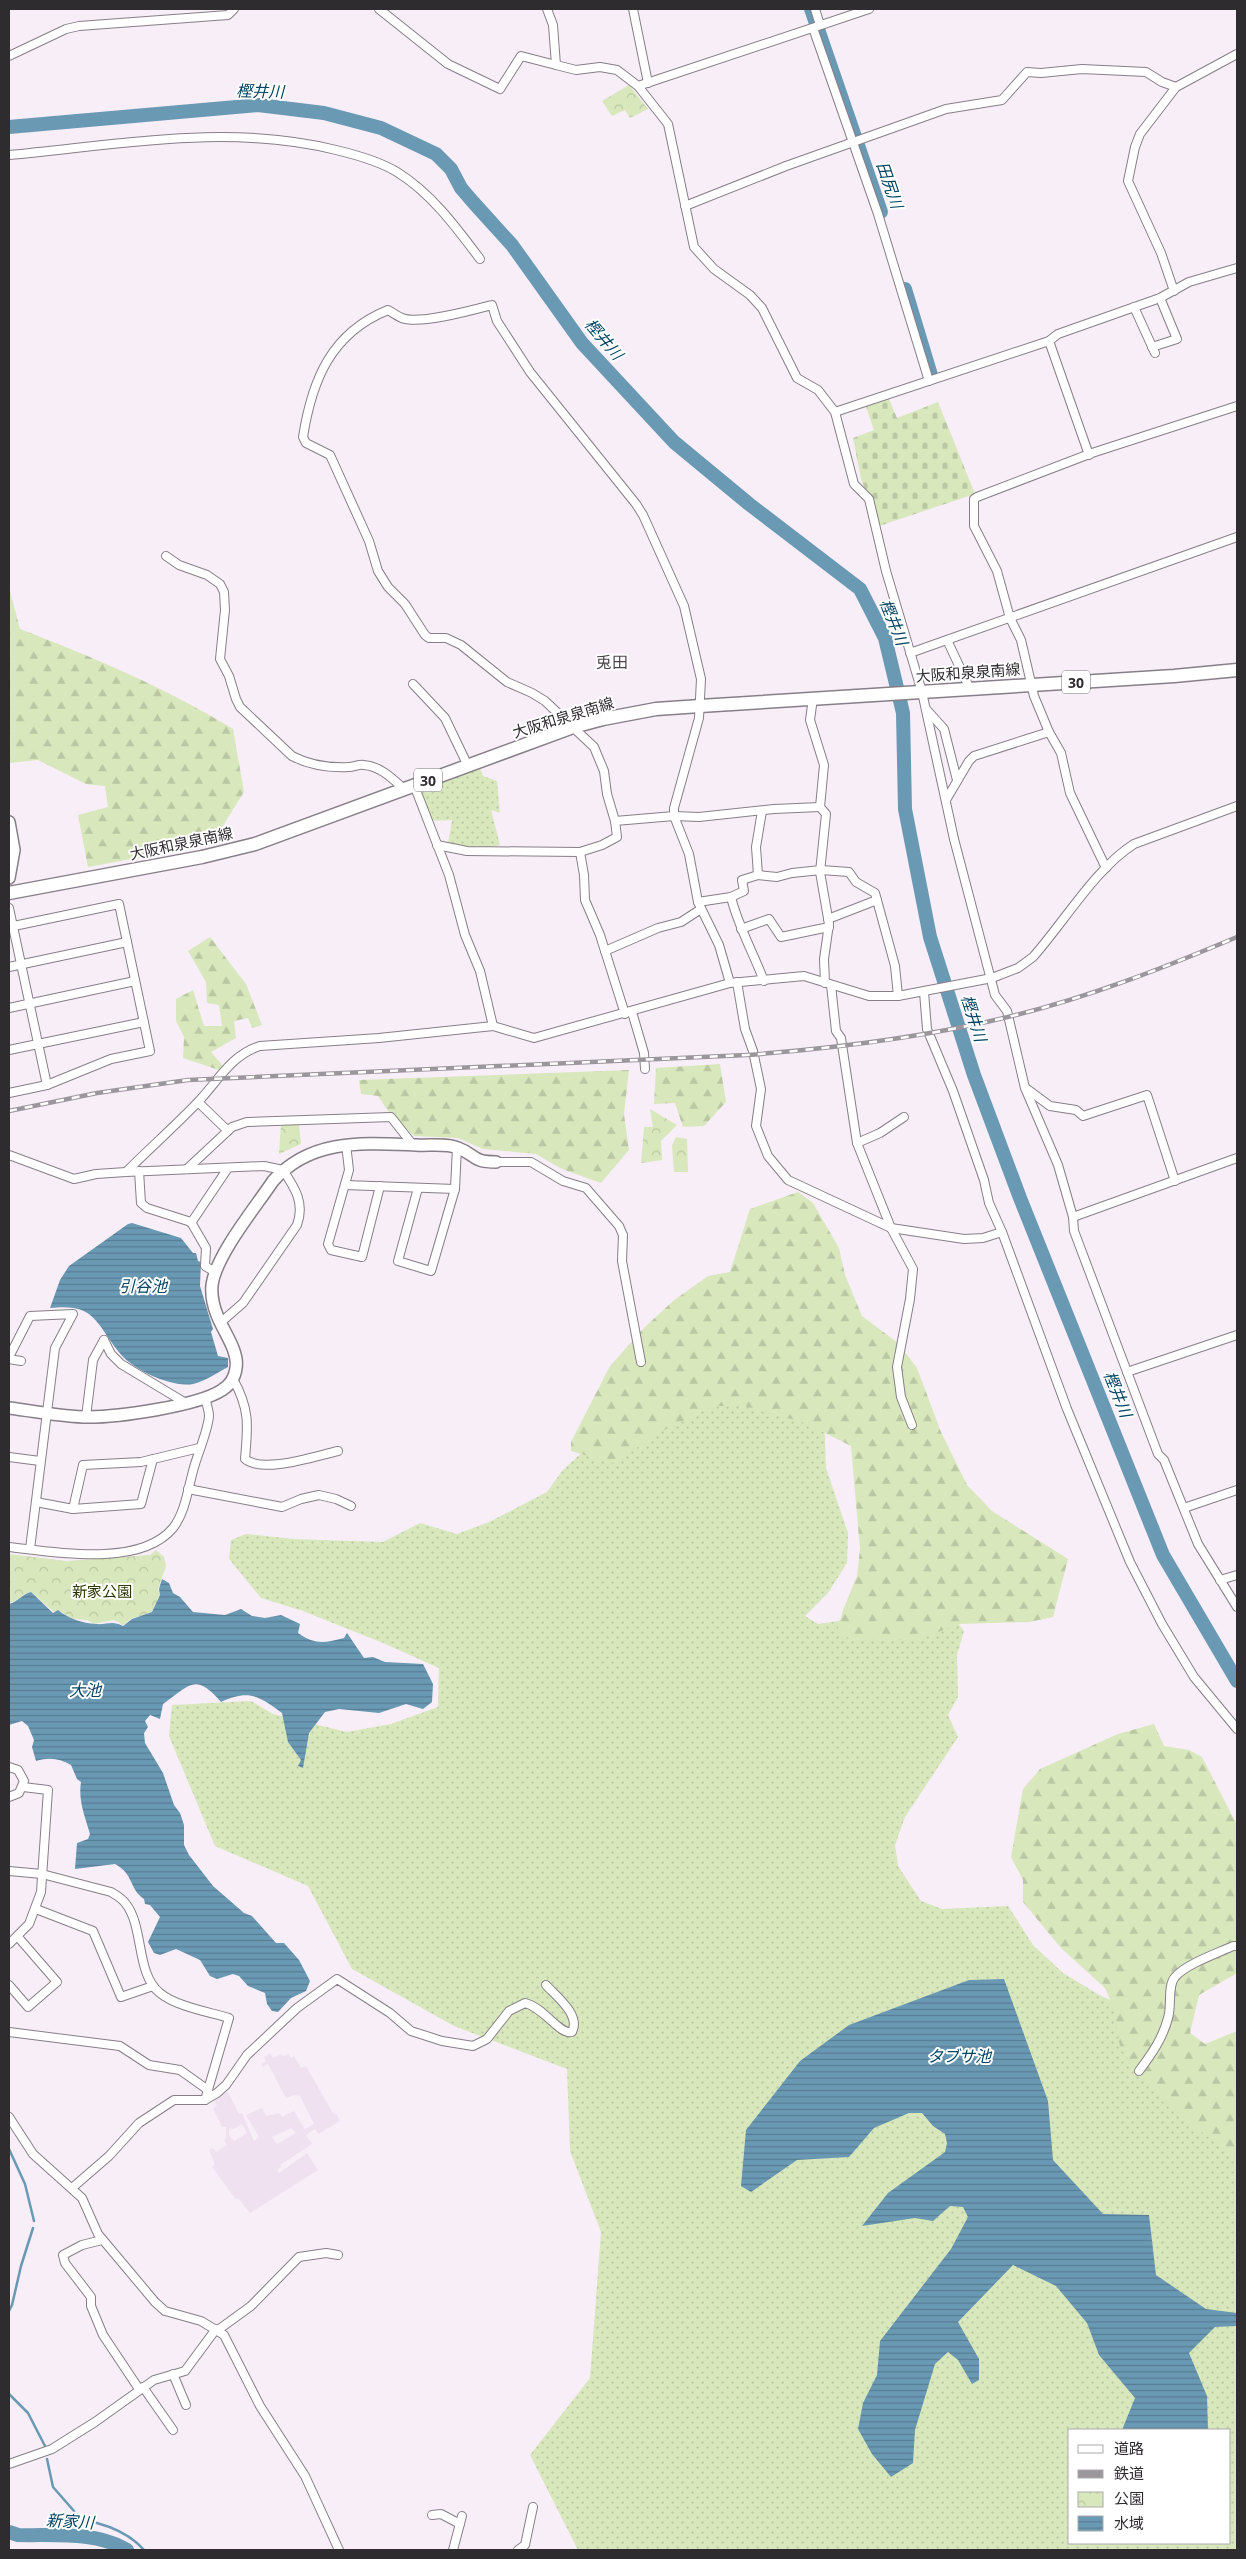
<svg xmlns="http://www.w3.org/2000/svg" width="1246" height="2559" font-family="'Noto Sans','Noto Sans JP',sans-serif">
<defs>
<pattern id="grass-dots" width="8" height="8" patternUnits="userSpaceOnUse" patternTransform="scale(1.25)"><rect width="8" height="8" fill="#d8e8bc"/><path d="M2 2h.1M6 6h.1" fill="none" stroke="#bac7a2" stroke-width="1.8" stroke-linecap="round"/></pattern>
<pattern id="forest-firs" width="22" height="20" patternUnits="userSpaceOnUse" patternTransform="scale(1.25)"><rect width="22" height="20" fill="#d8e8bc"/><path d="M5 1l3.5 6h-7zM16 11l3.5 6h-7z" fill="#bac7a2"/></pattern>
<pattern id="cemetery-stones" width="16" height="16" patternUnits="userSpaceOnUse" patternTransform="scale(1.25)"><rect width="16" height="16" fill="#d8e8bc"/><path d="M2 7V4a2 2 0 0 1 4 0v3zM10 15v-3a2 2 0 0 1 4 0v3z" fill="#bac7a2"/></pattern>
<pattern id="park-crowns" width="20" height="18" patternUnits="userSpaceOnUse" patternTransform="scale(1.25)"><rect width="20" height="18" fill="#d8e8bc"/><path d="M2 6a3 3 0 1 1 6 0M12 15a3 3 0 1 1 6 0" fill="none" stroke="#bac7a2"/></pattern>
<pattern id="water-rules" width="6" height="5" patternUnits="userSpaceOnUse" patternTransform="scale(1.25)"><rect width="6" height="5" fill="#6a99b4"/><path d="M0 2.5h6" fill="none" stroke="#587d93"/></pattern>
</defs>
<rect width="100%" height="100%" fill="#f7eef8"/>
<!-- built -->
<path fill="#f0e1f1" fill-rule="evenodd" d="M270 2053 273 2058 281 2054 283 2056 288 2054 291 2058 294 2056 301 2068 306 2066 334 2115 336 2114 340 2121 318 2134 315 2129 306 2135 312 2144 280 2165 281 2167 277 2170 279 2173 307 2153 318 2170 250 2213 239 2199 235 2198 212 2167 215 2165 209 2150 213 2148 216 2152 227 2145 224 2140 226 2138V2127H222L213 2108 217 2106 213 2099 228 2092 239 2114 242 2113 254 2141 259 2137 246 2115 262 2108 266 2116 279 2113 282 2117 294 2111 304 2128 303 2130 314 2124 300 2096 294 2095 286 2098 268 2064 263 2067 261 2064 266 2061 264 2057ZM242 2124 247 2133 234 2141 229 2136V2128L233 2129ZM291 2128 296 2133 277 2144 272 2137Z"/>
<!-- grass -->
<g fill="url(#grass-dots)" fill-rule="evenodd">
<polygon points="479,766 483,776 497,781 500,813 491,810 500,845 479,849 448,844 452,820 429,821 420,788"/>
<path d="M823 1386 826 1468 848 1533 847 1563 828 1593 805 1616 818 1624 873 1616 949 1611 964 1631 957 1655 958 1697 948 1715 958 1737 905 1817 895 1845 898 1866 921 1901 942 1909 1008 1906 1033 1945 1063 1973 1101 1996 1140 2012 1237 2127V2550H578L530 2455 590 2378 601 2232 570 2151 567 2069 454 2026 352 1969 308 1886 215 1846 169 1736 172 1705 251 1701 273 1714 347 1732 391 1724 438 1707 439 1668 383 1643 303 1611 261 1598 229 1559 231 1540 246 1534 293 1539 383 1542 420 1523 457 1534 489 1522 547 1492 562 1471 632 1406ZM1070 2430H1230V2543H1070Z"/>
</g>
<!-- forest -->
<g fill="url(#forest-firs)">
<path d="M9 587 20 629C93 657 166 688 233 729L244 792 214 840 191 848 88 867 78 815 108 807 105 786 86 784 38 760 10 763Z"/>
<polygon points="210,937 246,984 262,1025 252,1028 248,1018 234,1021 236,1038 211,1052 223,1066 219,1070 183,1058 184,1037 176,1021 176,999 193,990 204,1026 222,1026 219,1005 207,1003 206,982 188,951"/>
<polygon points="720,1064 726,1102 704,1126 683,1127 675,1103 654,1104 656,1068"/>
<polygon points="629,1070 624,1114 629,1150 601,1183 562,1169 536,1154 483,1149 458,1138 414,1136 388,1111 378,1096 361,1094 359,1080"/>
<polygon points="798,1192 813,1203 839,1248 845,1275 862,1316 898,1343 917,1368 941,1432 967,1485 992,1511 1068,1559 1053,1617 1029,1622 958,1624 919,1640 851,1639 837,1632 843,1610 857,1576 860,1549 851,1446 805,1423 745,1406 713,1406 666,1429 613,1463 571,1451 571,1442 610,1366 644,1328 673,1301 708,1276 730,1272 750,1209"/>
<polygon points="1154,1724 1164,1746 1189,1750 1202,1757 1237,1825 1237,1973 1199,1995 1190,2033 1205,2044 1237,2031 1237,2160 1169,2106 1132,2065 1120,2047 1114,2008 1105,1988 1061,1948 1023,1902 1023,1880 1011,1857 1023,1789 1040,1769 1118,1734"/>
</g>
<!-- cemetery -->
<polygon fill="url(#cemetery-stones)" points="888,397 897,418 938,402 975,494 879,526 861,479 853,438 874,430 865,404"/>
<!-- park -->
<g fill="url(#park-crowns)">
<polygon points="629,85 648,109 630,118 625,110 612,116 602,101"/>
<polygon points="650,1109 677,1125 661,1141 662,1160 641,1163 644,1127 653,1127"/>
<polygon points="281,1124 299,1125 301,1144 279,1154"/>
<polygon points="676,1137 687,1139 688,1172 674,1172 672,1146"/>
<path d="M156 1550 164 1557 166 1566 158 1589 160 1595 152 1612 131 1619 123 1625 114 1620 94 1624 87 1620 73 1619 58 1610 54 1612 31 1592C22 1593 18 1602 9 1603V1554L66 1561 150 1555Z"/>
</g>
<!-- water -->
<g fill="url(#water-rules)">
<path d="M132 1223 181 1238 193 1253H196L198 1261 201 1262 200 1286 213 1329 211 1332 218 1356 228 1358V1367C217 1373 205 1381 193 1384 171 1388 131 1369 118 1351 95 1321 94 1303 50 1308L60 1280 69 1266 128 1224Z"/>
<path d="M162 1579 169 1583 173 1593 180 1597 193 1612 225 1615 241 1609 252 1616 265 1618 281 1615 300 1624 298 1633C315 1645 325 1643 344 1638L347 1633 364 1658 373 1657 385 1662 423 1664 433 1684 432 1702 423 1709 406 1704 379 1713 339 1709 325 1712 309 1733 303 1768 298 1766 301 1760 288 1742 282 1713C259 1696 249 1689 221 1702 195 1672 190 1685 163 1704L160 1719 150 1715 145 1721 148 1727 144 1733 145 1743 163 1773 174 1805 180 1813 184 1825V1845L189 1855 213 1886 244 1913 252 1916 276 1943H284L299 1960 310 1981 306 1991 291 1998 278 2012 272 2011 267 2004 265 1993 248 1986 239 1976 233 1974 217 1979 210 1976 200 1960 176 1949 160 1955 154 1953 148 1942 160 1917 150 1905 145 1904 144 1899C129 1889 134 1874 115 1864L75 1869 77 1843 88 1839 90 1834C85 1816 78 1801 81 1782L77 1779 71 1765C59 1758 49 1757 36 1761L32 1747 34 1740 28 1726 22 1721 9 1725V1604C18 1602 22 1594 31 1592L53 1613 58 1610C69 1619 82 1623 96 1624 107 1625 112 1620 123 1626L132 1619 152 1612 160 1595 159 1589Z"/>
<polygon points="1004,1979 1048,2101 1053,2160 1103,2214 1149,2215 1156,2275 1206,2309 1237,2313 1237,2326 1215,2327 1189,2353 1207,2396 1208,2430 1122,2430 1135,2398 1099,2355 1087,2323 1056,2286 1013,2265 958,2322 979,2359 979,2380 972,2384 958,2360 948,2352 935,2364 915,2430 913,2463 891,2477 872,2454 858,2429 863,2403 877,2375 880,2341 951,2249 968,2217 963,2207 950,2206 933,2221 915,2218 862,2226 888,2193 945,2152 947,2143 945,2134 933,2126 922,2113 909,2113 874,2128 849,2157 797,2160 751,2192 741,2186 746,2130 800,2061 849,2025 969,1980"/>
</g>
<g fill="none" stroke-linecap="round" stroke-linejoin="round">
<!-- stream -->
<g stroke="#6a99b4" stroke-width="2.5">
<polyline points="9,2149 25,2184 34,2221"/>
<polyline points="9,2311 12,2305 21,2266 33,2228"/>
<polyline points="9,2394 28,2413 46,2448"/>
<path d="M47 2459 53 2487 74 2511 75 2516C81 2521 89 2521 97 2523 115 2528 131 2535 144 2550"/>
</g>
<!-- river -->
<g stroke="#6a99b4" stroke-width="14">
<polyline points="811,9 881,212"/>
<polyline points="9,127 258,105 324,113 381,128 436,154 451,169 461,188 473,202 512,245 582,343 674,442 749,504 860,589 885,638 903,713 905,809 930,937 974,1075 1020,1198 1163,1555 1237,1681"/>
<polyline points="905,289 931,375"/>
<path d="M9 2532 18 2535C54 2536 95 2531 127 2550"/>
</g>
<defs>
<g id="street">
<polyline points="379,9 448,64 500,89 521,56 556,65"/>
<polyline points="547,9 553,25 556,65 576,70 600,67 617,70 638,86 668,124 694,247 714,269 750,295 762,308 797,378 818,390 835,412 854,484 869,499 886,571 922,692 954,839 995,995 1007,1011 1025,1088 1058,1165 1073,1217 1074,1231 1158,1454 1164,1460 1198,1544 1237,1607"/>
<polyline points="633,9 648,83"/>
<polyline points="815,9 820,25"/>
<polyline points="813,28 878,214 929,381"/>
<polyline points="9,56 66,29 79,26 228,15 234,9"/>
<polyline points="638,86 869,9"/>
<path d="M9 155C118 145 228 123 336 150 357 155 379 161 397 172 431 193 456 227 480 259"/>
<polyline points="685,206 786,166 946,109 1002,100 1027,72 1041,73 1082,69 1146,72 1162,82 1176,87"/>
<polyline points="1174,291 1161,253 1128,181 1135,147 1140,134 1176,87 1237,54"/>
<polyline points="1134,307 1155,353"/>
<polyline points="1049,341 1089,455"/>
<polyline points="1152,347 1177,339 1160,298"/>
<polyline points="835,412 1049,341 1058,334 1160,298 1189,282 1237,268"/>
<path d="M166 556 179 565 207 575 220 584 224 592 225 610 220 659 229 676 236 699 240 707 292 756C309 765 330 768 349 767 354 767 359 764 364 765 380 766 393 779 404 789"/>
<polyline points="947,640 970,689"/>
<polyline points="910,653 1237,537"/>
<polyline points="413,684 445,718 468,766"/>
<polyline points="813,698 810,720 824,765 820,807 826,814 820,872 829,924 824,959 825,983"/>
<polyline points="926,709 944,729 957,780"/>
<polyline points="414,785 449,875 465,935 480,971 493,1026"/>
<polyline points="946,800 969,761 974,756 1049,732"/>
<path d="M615 821 607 794 604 771 594 747 545 701 532 693 507 682 461 645 446 638H429L425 635 405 604 388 587 378 571 369 541 330 455 306 443 303 437C312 380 331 333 388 310 393 313 397 316 402 318 419 325 473 310 492 305L497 321 530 372 636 504 643 515 684 606 701 679 699 718 674 808V816L689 854 698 902 719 945 730 983"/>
<polyline points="437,845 467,851 580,852 602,845 617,837 615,821 674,816 699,817 774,809 820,807"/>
<polyline points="580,852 584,875 585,900 600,935 625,1014"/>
<polyline points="1106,868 1070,793 1061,753 1049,732 1034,696 1021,640 1010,618 997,571 974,526 974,499 977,497 1092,453 1237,406"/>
<polyline points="758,875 756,847 762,811"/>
<path d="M731 897C738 926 753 952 764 981"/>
<polyline points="698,902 731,897 744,891 742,880 758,875 777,877 792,873 821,870 849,872 856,882 875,893 895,966 898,996"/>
<polyline points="9,908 47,1085"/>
<polyline points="828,919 877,900"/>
<polyline points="9,927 119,904 150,1051 111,1059 47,1085 9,1093"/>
<polyline points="741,929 769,919 781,937 829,927"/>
<polyline points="605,951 658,928 681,922 701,909"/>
<polyline points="9,967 127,942"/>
<polyline points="737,982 745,1029 753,1051 761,1089 756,1126 768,1156 788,1180 891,1228 964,1239 983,1238 1002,1232"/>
<polyline points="831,985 836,1031 841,1038 857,1143 891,1228 913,1269 910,1299 897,1367 901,1397 912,1425"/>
<polyline points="924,992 927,1029 953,1091 984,1180 989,1203 1002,1232 1067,1409 1130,1562 1162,1624 1194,1677 1237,1729"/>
<polyline points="9,1008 135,981"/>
<polyline points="632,1012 644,1053 645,1069"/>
<polyline points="9,1050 144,1022"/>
<polyline points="1027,1089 1050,1106 1076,1110 1083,1116 1147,1095 1175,1181"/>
<polyline points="198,1102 228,1131"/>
<polyline points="857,1143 880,1133 904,1117"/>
<polyline points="346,1144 349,1170 328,1244 331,1250 362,1257 380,1186"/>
<path d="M9 1155 74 1179 96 1174 126 1172 264 1166 283 1170C295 1188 305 1203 297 1225L243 1303 220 1323"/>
<polyline points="496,1162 531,1162 563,1181 586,1188 619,1226 623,1235 622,1261 641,1362"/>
<polyline points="187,1169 232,1127 247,1122 391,1117 413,1145"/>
<polyline points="139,1171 141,1203 147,1208 191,1222 206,1248 205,1266 215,1272"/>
<path d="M126 1172C150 1148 175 1126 198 1102 218 1081 231 1055 260 1046L379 1038 493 1026 534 1038 730 983 804 976 869 996H898L992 978 1018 968 1033 957C1064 922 1096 868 1134 844L1237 806"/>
<polyline points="345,1185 455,1189"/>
<polyline points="418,1188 398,1261 431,1271 455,1189 457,1147"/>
<polyline points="1073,1217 1237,1158"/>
<polyline points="191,1223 228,1168"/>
<polyline points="104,1340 111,1354 121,1364 184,1402"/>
<polyline points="9,1357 30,1316 73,1314 55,1348 30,1549"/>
<polyline points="9,1359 21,1361"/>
<polyline points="1127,1372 1237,1335"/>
<path d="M233 1379C250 1409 248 1426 245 1459 263 1474 315 1456 338 1451"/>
<polyline points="86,1417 93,1360 104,1340"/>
<polyline points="9,1457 40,1461"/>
<polyline points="188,1489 282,1507 301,1499 319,1495 336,1499 351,1506"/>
<polyline points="36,1502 73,1509 83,1465 141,1462 199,1448"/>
<polyline points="1184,1508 1237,1490"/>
<polyline points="73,1509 141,1504 153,1459"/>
<path d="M9 1547C53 1552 140 1568 173 1528 185 1513 188 1489 193 1471 197 1455 208 1431 209 1416 209 1410 206 1403 205 1397"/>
<polyline points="1220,1580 1237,1575"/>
<polyline points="9,1767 18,1770 24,1781 19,1793 9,1797"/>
<path d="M9 1871 42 1874 111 1892C116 1895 123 1899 126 1904 144 1927 136 1975 160 1993 175 2006 209 2012 229 2018L205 2100"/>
<polyline points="36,1909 93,1931 121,1997 153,1986"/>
<polyline points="9,1944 29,1924 41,1892 48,1790 23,1787"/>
<polyline points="9,1985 28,2007 57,1982 18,1937"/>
<polyline points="9,2032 120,2046 149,2065 180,2070 208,2090"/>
<path d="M1139 2071C1151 2055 1163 2038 1168 2018 1172 2007 1167 1986 1175 1977 1186 1964 1218 1953 1233 1946H1237"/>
<polyline points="9,2117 33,2154 82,2198 98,2234 155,2302 165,2311 201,2321 224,2335 260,2406 305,2476 339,2550"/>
<path d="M72 2188 109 2156 139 2123 174 2100H205L217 2093 226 2085 247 2055 297 2008 337 1979 390 2013 411 2031 442 2041 473 2046 487 2039 509 2011 525 2003C545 2008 559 2035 572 2032 581 2015 556 1996 546 1985"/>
<polyline points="102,2240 82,2245 63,2255 65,2263 91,2297 91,2306 103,2335 139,2389"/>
<polyline points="218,2330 251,2306 299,2257 326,2253 338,2255"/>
<polyline points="173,2374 186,2405"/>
<polyline points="143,2387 173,2430"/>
<polyline points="9,2464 52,2449 95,2422 154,2380 185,2371 216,2329"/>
<polyline points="432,2515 441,2514 460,2524"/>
<polyline points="453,2550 462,2516"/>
<polyline points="518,2550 525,2545 533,2507"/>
</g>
<g id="secondary">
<polyline points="9,822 14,850 9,878"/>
<path d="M9 1408C35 1411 62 1417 88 1417 118 1417 198 1406 222 1390 230 1385 235 1377 236 1368 239 1351 223 1331 217 1315 213 1305 211 1296 212 1285 216 1255 255 1208 273 1181 311 1138 364 1143 416 1145 428 1146 447 1143 458 1148 477 1155 471 1162 496 1162"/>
</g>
<polyline id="primary" points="9,893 202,857 255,844 573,727 603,719 656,709 700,706 1174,676 1237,670"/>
</defs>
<!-- street casing -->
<use href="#street" stroke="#877f87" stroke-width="10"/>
<!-- secondary casing -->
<use href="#secondary" stroke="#877f87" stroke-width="14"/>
<!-- primary casing -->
<use href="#primary" stroke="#877f87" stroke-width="15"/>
<!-- street -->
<use href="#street" stroke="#fff" stroke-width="8"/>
<!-- secondary -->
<use href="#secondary" stroke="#fff" stroke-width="11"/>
<!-- primary -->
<use href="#primary" stroke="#fff" stroke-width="12"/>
<defs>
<path id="rail" d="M9 1111 97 1093 188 1080 747 1055C838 1048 928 1037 1016 1015 1092 996 1166 967 1237 937"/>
</defs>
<!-- rail casing -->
<use href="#rail" stroke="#9b959c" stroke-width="4.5"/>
<!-- rail -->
<use href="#rail" stroke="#fff" stroke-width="2.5" stroke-dasharray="8" stroke-linecap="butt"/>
</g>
<g text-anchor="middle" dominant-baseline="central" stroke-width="4" stroke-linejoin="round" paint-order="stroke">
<!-- shield labels -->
<g fill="#fff" stroke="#6d6b6e" stroke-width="1">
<rect x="1062" y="670.5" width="28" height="23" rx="4"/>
<rect x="414" y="768.5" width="28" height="23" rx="4"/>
</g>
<g font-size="14" font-weight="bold" fill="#2f2c30">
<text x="1076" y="682">30</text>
<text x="428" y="780">30</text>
</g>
<!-- street labels -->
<g font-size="15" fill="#2f2c30" stroke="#fff">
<text transform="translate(968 672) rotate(-4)">大阪和泉泉南線</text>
<text transform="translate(563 717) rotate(-17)">大阪和泉泉南線</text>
<text transform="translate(181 843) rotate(-12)">大阪和泉泉南線</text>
</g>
<!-- park labels -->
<g font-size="15" fill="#2a3701" stroke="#fff">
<text x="102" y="1591">新家公園</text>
</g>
<!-- water labels -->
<g font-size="16" font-style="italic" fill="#034461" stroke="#fff">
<text transform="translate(260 91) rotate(1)">樫井川</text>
<text transform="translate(890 185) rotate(71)">田尻川</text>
<text transform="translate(604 339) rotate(49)">樫井川</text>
<text transform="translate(894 622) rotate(68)">樫井川</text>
<text transform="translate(974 1018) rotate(72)">樫井川</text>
<text x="143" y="1286">引谷池</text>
<text transform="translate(1118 1394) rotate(68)">樫井川</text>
<text x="85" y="1690">大池</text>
<text x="959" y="2056">タブサ池</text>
<text transform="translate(70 2521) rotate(3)">新家川</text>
</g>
<!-- neighbourhood labels -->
<g font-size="16" fill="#4e464e" stroke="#fff">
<text x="612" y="662">兎田</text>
</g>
</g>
<!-- border -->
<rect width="1246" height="2559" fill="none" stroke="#2f2c30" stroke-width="20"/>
<!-- legend -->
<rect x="1068" y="2429" width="162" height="115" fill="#ffffff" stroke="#acabac"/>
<rect x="1078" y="2445" width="25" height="8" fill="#ffffff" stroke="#acabac"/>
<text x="1114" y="2454" font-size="15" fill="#2f2c30">道路</text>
<rect x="1078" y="2470" width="25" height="8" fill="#9b959c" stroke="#acabac"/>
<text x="1114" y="2479" font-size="15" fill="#2f2c30">鉄道</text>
<rect x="1078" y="2492" width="25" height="15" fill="url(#park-crowns)" stroke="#acabac"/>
<text x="1114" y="2504" font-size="15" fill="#2f2c30">公園</text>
<rect x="1078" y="2516" width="25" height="15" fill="url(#water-rules)" stroke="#acabac"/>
<text x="1114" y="2529" font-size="15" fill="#2f2c30">水域</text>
</svg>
